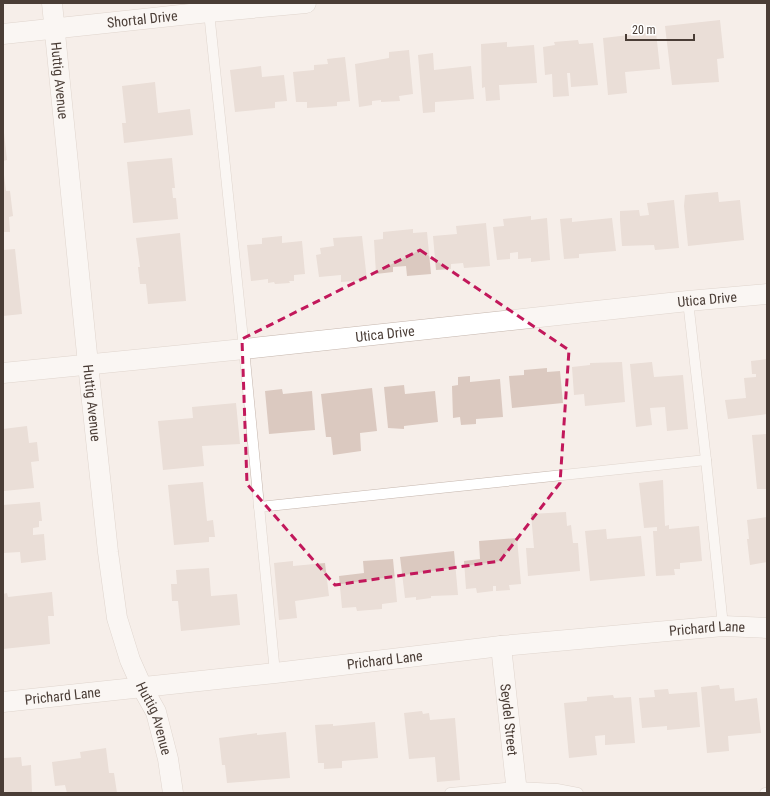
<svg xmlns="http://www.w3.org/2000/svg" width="770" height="796" font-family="'Roboto Condensed',sans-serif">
<rect width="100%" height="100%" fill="#f6eee9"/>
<!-- building -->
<g fill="#dbc9c0">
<polygon points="720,20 724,58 717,59 719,82 672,85 665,26"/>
<polygon points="656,32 660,69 625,72 627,93 608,95 603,38"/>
<polygon points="578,40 579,44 593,43 598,85 571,87 570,73 567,73 569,96 553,97 552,74 545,75 543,47 555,45 554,42"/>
<polygon points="507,42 507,47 534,45 537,83 499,85 500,100 486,101 485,87 482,88 481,44"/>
<polygon points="409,50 413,94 399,96 400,101 381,102 381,100 372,101 372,105 359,107 355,64 389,58 389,52"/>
<polygon points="433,53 434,70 471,66 474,99 435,102 435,112 423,113 418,55"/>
<polygon points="345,57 350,101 337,102 337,106 307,108 307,102 296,102 293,72 314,70 314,65 328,64 327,59"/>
<polygon points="261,66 262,77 284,75 287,101 275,102 275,108 235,112 230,70"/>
<polygon points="155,82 158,113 190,109 193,135 124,143 122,123 126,123 122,86"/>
<polygon points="4,133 7,160 3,161 3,134"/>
<polygon points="172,158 175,188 172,188 173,198 176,198 178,219 133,223 127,162"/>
<polygon points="3,175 4,175 6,191 10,191 13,216 9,217 10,232 3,232"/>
<polygon points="718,192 719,202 740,200 744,240 688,246 684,206 685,195"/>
<polygon points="674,200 679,248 655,250 654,245 622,246 620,220 620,211 639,210 640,216 649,215 647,203"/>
<polygon points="531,216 531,220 547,218 550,260 531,262 531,258 518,259 518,252 510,253 510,259 497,260 493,227 504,226 503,219"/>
<polygon points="572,218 572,222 612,218 616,251 579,254 579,258 564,259 560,219"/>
<polygon points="486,223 490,266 464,268 463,263 451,264 451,269 436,270 433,236 457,234 456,226"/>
<polygon points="413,229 413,233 427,232 431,274 407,276 406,266 393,267 393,272 376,274 374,240 383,239 383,232"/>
<polygon points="180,233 186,301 148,304 146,284 140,284 138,267 140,267 136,238"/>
<polygon points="282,236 282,243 302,241 305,274 294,275 294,281 289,281 290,283 275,284 274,282 268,283 268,279 251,281 247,245 262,244 262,238"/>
<polygon points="362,236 367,280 341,282 341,275 319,277 316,255 321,254 320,248 334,246 333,238"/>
<polygon points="15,249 22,314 3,316 3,250"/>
<polygon points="767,359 767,414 728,419 725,400 746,398 744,378 756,377 756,374 752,374 751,361"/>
<polygon points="622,362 625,402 585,406 584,394 574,395 572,367 590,365 590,363"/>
<polygon points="652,362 654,377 683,375 688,429 667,431 665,407 650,408 652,425 636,427 630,364"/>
<polygon points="547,368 547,372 560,371 563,403 512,408 509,376 524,375 524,370"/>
<polygon points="470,376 470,382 500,379 503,417 476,419 476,424 461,425 460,417 453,418 452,386 458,385 458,377"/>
<polygon points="404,385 405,394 435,391 438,422 404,426 404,429 388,428 384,387"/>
<polygon points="372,388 377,431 360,433 361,451 333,455 331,437 326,437 321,394"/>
<polygon points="282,389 283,394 312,391 315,430 269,434 265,391"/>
<polygon points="236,403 240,444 202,446 204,466 163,470 158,421 193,418 192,407"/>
<polygon points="27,426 29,443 37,442 39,461 31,462 34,488 4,491 3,429"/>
<polygon points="767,434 767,489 757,489 752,435"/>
<polygon points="663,480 665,526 669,525 669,529 699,526 702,561 680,563 680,569 674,569 675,575 656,576 653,531 657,531 657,527 644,528 639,483"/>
<polygon points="203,482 207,521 213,520 215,537 209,537 209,542 174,545 168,485"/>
<polygon points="40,502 42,521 39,521 39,527 33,528 33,535 44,534 46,560 21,563 20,552 3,553 3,505"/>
<polygon points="566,512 567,526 571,525 573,543 578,543 580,571 528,576 526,548 534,548 531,514"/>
<polygon points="767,517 767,562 750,565 747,539 749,539 747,520"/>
<polygon points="606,529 607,539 641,536 645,576 590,581 585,531"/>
<polygon points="517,538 521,584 509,585 510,590 496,591 496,586 493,586 493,591 477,593 476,588 466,589 464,561 480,559 479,541"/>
<polygon points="454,551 458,595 431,596 431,598 416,600 416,597 405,598 400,557"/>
<polygon points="393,559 397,602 382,604 382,609 357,611 356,607 342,608 339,576 364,573 363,561"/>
<polygon points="293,561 293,566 325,563 329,596 295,601 297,618 279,620 274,563"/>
<polygon points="209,568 211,596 237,594 240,625 181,631 178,601 172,601 171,584 177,584 176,570"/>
<polygon points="52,592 54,616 48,616 50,644 3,649 3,594 7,593 8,597"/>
<polygon points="719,685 720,689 734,688 735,701 757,698 761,733 728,736 729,751 707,753 701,687"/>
<polygon points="668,689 669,694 697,692 700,727 667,730 667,726 642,728 639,698 655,697 654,690"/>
<polygon points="613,695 614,698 631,697 635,743 605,745 605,735 595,736 597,755 569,758 564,703 587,701 587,697"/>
<polygon points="422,711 423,714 429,713 430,720 455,718 460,780 437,782 435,757 409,759 404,713"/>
<polygon points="375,722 378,758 342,761 342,768 324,769 324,763 318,763 315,725 333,724 333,726"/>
<polygon points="286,732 290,778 227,783 225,765 222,765 219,738 257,733 257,735"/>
<polygon points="106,748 109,773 114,773 117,793 67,793 65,785 55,786 52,762 81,758 80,752"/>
<polygon points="21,757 22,766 31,765 32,793 3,793 4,758"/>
</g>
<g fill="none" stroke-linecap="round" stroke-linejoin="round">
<defs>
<g id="service">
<polyline points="209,12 244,349 275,673"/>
<polyline points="688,301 706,460 723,626"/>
<polyline points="259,507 706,460"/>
<polyline points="450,793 517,787 557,789 578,793"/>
<polyline points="765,793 767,793"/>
</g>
<g id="minor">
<path id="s1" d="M52 3 88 364 108 552 117 618 130 660 142 687 156 712 168 759 173 793"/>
<path id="s2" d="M3 34 209 12 306 3"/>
<path id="s3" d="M3 373 244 349 688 301 767 294"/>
<path id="s4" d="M501 646 517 793"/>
<path id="s5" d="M3 702 275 673 501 646 723 626 767 628"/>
</g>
</defs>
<!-- service casing -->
<use href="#service" stroke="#c5b6ad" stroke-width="11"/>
<!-- minor casing -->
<use href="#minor" stroke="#c5b6ad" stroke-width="21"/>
<!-- service -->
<use href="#service" stroke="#fff" stroke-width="10"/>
<!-- minor -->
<use href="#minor" stroke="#fff" stroke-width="20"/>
</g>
<!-- marked area -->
<path d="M0 0H770V796H0ZM420 250 569 350 560 483 500 561 335 585 247 484 242 339Z" fill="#f6eee9" fill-opacity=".55" fill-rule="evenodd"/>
<path fill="none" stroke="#c2185b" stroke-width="3" stroke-dasharray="8 5" stroke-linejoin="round" d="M420 250 569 350 560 483 500 561 335 585 247 484 242 339Z"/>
<g text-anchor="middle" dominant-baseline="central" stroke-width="4" stroke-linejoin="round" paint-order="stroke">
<!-- street labels -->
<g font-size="14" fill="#4a3d36" stroke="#fff">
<text stroke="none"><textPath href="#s2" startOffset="140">Shortal Drive</textPath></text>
<text stroke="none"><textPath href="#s1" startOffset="78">Huttig Avenue</textPath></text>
<text stroke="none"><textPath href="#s3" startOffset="708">Utica Drive</textPath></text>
<text stroke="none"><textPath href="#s3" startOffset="384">Utica Drive</textPath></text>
<text stroke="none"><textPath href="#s1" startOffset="402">Huttig Avenue</textPath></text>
<text stroke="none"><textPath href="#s5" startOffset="708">Prichard Lane</textPath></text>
<text stroke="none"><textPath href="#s5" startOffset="384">Prichard Lane</textPath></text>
<text stroke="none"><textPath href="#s5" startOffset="60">Prichard Lane</textPath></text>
<text stroke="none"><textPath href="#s1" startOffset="726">Huttig Avenue</textPath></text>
<text stroke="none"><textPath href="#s4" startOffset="74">Seydel Street</textPath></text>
</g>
</g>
<!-- border -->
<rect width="770" height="796" fill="none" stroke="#4a3d36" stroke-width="8"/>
<!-- scale -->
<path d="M626 34v6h68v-6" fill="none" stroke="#4a3d36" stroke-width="2"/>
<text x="632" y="34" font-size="12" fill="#4a3d36" stroke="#ffffff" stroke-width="3" paint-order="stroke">20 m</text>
</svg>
